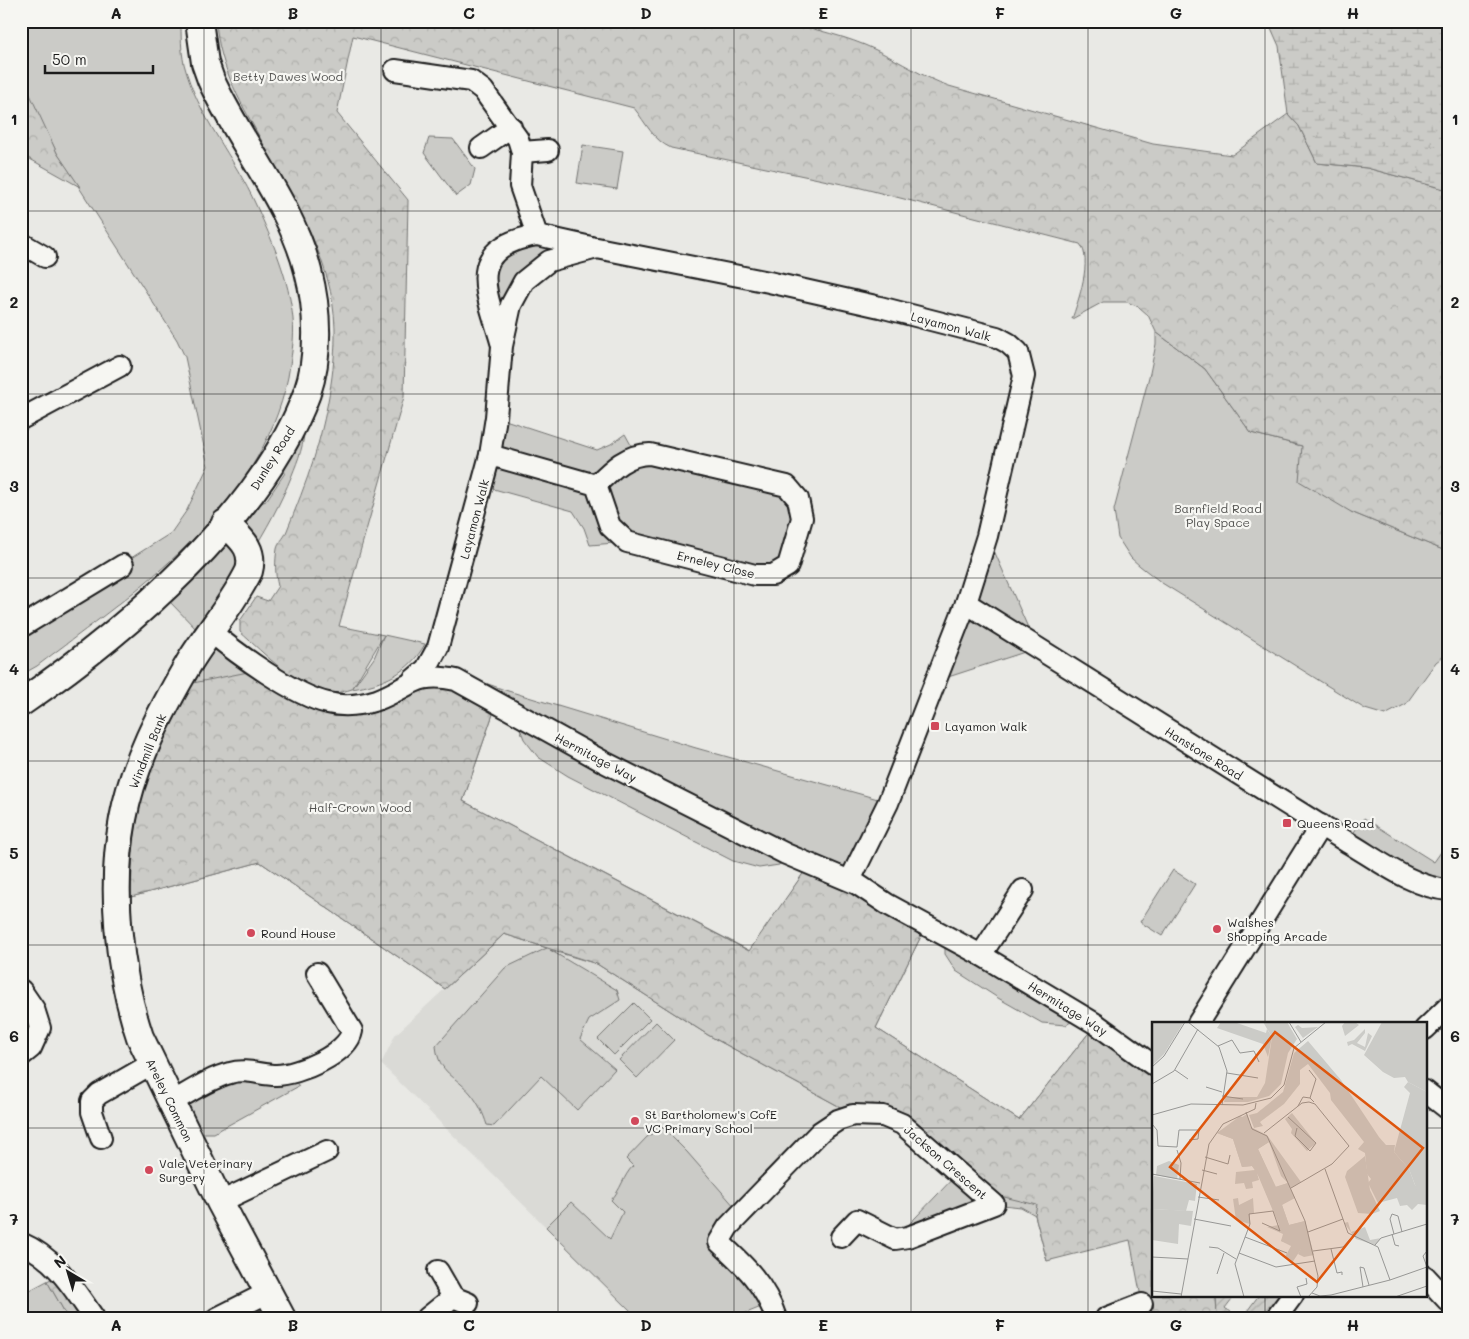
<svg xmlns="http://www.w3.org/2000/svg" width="1469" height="1339" font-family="Mali,sans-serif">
<defs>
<pattern id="forest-crowns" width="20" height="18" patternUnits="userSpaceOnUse" patternTransform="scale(1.25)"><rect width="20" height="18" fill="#cbcbc7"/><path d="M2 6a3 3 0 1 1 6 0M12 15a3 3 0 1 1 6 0" fill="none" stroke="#aeaeaa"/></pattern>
<pattern id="wetland-marsh" width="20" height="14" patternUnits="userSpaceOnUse" patternTransform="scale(1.25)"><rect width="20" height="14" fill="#cbcbc7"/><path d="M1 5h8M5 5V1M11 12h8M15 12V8" fill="none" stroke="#aeaeaa"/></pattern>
<pattern id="garden-furrows" width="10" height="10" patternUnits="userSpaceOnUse" patternTransform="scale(1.25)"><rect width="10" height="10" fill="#cbcbc7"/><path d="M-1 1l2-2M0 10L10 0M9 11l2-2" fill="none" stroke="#aeaeaa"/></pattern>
</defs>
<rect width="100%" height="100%" fill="#e9e9e5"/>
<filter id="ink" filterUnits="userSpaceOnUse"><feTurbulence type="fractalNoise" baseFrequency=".02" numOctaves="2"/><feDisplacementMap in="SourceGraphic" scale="10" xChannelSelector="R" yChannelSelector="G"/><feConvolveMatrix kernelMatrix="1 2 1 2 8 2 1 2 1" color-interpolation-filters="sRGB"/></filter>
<g filter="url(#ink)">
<!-- built -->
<polygon fill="#dadad6" points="504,934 597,964 708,1035 844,1109 728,1227 734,1318 638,1318 381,1064 395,1035"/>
<!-- green -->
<g fill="#cbcbc7" stroke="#747472" fill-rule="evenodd">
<path d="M21 21H181C181 35 181 50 184 64 197 115 235 158 256 205 273 242 289 279 293 319 295 339 291 358 288 377 260 510 138 589 37 666L21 675V627L171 533 187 510 208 466 185 357 177 340 57 153 40 119 21 75Z"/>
<polygon points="429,138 453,139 475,169 471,185 456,196 424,153"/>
<polygon points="583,145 623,151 617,189 577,183"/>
<polygon points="509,243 597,248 539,267 502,346 488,266"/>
<polygon points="1156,332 1205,369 1251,433 1302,446 1351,512 1448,552 1448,653 1436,662 1406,704 1385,715 1365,709 1162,583 1140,566 1131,558 1118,538 1114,510 1150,373 1156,344"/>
<polygon points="496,417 597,450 611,444 625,434 636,454 787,486 802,518 773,575 627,542 590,545 584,528 573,511 483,486"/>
<path d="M304 427C305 443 298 460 292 475 269 532 234 581 198 631L170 602 209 562 258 504 266 501 285 473 283 466Z"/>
<polygon points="988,537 1037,648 939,680"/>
<path d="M384 635 425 644C409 673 383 684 352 689L374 658Z"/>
<path d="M221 640 328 703 451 671 505 690 696 748 885 801 850 880 926 926 876 1028 1019 1120 1096 1024 1047 1261 1035 1215 1021 1207 994 1204 895 1239 959 1172 902 1124 844 1109 708 1035 597 964 550 950 617 990 620 1000 589 1020 580 1039 615 1069 577 1110 541 1076 494 1126 487 1125C483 1113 479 1104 471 1094 455 1075 439 1074 436 1046L505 968 547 948 504 934 445 989 260 862 131 897C132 864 133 833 141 801 156 743 188 690 221 640ZM495 708 514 713 524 739 538 757 568 776 733 861 759 868 779 865 787 854 809 865 750 951 463 801Z"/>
<polygon points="1364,818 1434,862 1448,842 1448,890 1347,842"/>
<polygon points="1173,870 1195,884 1162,936 1140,922"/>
<polygon points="945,936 1082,1015 1066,1025 1042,1023 998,998 956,971 945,954"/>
<polygon points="634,1003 650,1019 614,1055 598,1039"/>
<polygon points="656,1022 674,1040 637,1078 619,1060"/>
<polygon points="233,1075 295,1081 299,1086 214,1133 199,1133 187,1108 194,1099"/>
<path d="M662 1127 687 1152 742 1215 719 1242 771 1303 734 1318H638L546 1227 571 1202 610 1239 623 1212 611 1200C621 1190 623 1176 633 1166L626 1159 647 1137Z"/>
<polygon points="47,1281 68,1318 21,1318 21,1295"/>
</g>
<!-- forest -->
<g fill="url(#forest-crowns)" stroke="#747472">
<path d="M216 21H784C815 30 847 36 876 50 901 62 923 77 949 86L1153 144 1232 155 1288 114 1299 126 1317 163 1367 168 1448 190V552L1351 512 1299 481 1302 446 1251 433 1205 369 1156 332 1148 315 1139 307 1127 302H1103L1072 319C1078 302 1093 259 1080 244L861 188 671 148C653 140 646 123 634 108L353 36 337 113 408 200 404 397 339 626 384 635 352 689C346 691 339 693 333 693 302 694 262 651 240 632V621L256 597 268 601 278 586C275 574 275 561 277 549 278 543 284 538 286 533 296 508 306 483 314 458 326 419 336 369 335 328 333 262 296 203 265 147 243 106 219 69 216 21Z"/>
<polygon points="21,75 57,153 80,187 21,154"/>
<path d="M263 669 302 700 438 688 467 690 495 708 463 801 749 951 809 865 926 926 876 1028 1019 1120 1096 1024 1153 1065V1295H1216L1217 1318H1145L1130 1240 1047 1261 1035 1215 1037 1205 1000 1196 899 1111 873 1104 844 1109 708 1035 597 964 504 934 445 989 260 862 131 897C132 865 133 833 141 802 151 760 173 721 193 683Z"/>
<polygon points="63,1273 94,1318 68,1318 47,1281"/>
</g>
<!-- wetland -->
<polygon fill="url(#wetland-marsh)" stroke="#747472" points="1268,21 1448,21 1448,190 1367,168 1317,163 1299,126 1288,114 1279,46"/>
<!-- garden -->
<g fill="url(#garden-furrows)" stroke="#747472">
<polygon points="1216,1295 1235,1295 1225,1308 1237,1318 1217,1318"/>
<polygon points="1259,1295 1282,1295 1265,1318 1242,1318"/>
</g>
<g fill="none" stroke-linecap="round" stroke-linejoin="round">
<defs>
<g id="minor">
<polyline points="395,70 471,81 483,90 518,139 522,152 520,186 537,235 591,247"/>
<polyline points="481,148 511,127"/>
<polyline points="522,152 548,150"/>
<polyline points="21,243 45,257"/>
<path d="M501 342C487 292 462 248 537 235"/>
<polyline points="21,419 120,366"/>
<path d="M490 455 596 485C612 469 627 454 650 454L787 486 798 499 802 518 788 566 773 575H755L627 542 610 526 596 485"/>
<path d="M966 603 1347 842C1378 860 1412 887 1448 890"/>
<polyline points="21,627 123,565"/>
<path d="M210 631C237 654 295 696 328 703 344 707 361 705 377 700 411 687 416 671 456 680L604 762 786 854 857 884 887 904 981 955 1096 1024 1153 1065"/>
<polyline points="413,680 426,669 438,647 490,455 496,417 502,346 511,305 524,281 549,261 597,248 769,282 880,307 997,337 1008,343 1018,352 1024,376 987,536 966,603 888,803 850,880"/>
<polyline points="981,955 1023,890"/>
<polyline points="21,990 34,1009 40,1028 31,1048 21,1056"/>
<polyline points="1198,1023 1321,825"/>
<polyline points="1425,1029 1448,1007"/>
<polyline points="1425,1091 1448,1109"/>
<path d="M172 1102C190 1092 210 1078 230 1073 247 1068 260 1075 276 1075 298 1075 348 1054 352 1031L317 973"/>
<polyline points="101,1138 92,1112 92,1101 99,1094 153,1063"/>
<polyline points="220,1202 327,1151"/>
<path d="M21 1243C56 1258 73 1288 94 1318"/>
<polyline points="438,1271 453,1297"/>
<polyline points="1425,1276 1448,1301"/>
<polyline points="217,1318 269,1292"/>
<polyline points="427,1318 453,1297 468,1303"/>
<path d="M776 1318C765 1284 744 1265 719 1242L728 1227 820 1132 838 1120 853 1115 883 1116 902 1124 994 1204 908 1237 895 1239 857 1220 841 1237"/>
<polyline points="1106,1318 1142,1304"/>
<polyline points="1276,1318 1293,1295"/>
</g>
<g id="major">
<path d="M225 523C240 538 255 548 249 571 233 604 208 632 189 663 161 711 133 764 123 819 110 887 118 972 140 1037L220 1202 282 1318"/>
<path d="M21 703C126 631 262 516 307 393 320 356 318 309 308 271 291 203 240 144 211 80L205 63 199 21"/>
</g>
</defs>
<!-- minor casing -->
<use href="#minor" stroke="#1c1c1c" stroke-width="24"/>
<!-- major casing -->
<use href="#major" stroke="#1c1c1c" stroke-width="30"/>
<!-- minor -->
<use href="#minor" stroke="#f6f6f2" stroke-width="20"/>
<!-- major -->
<use href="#major" stroke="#f6f6f2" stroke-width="26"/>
</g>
</g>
<!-- grid -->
<path fill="none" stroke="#1c1c1c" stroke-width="1" stroke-opacity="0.55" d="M204 21V1318M381 21V1318M558 21V1318M734 21V1318M911 21V1318M1088 21V1318M1265 21V1023M21 211H1448M21 394H1448M21 578H1448M21 761H1448M21 945H1448M21 1128H1153M1425 1128H1448M1265 1295V1318"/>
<!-- markers -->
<g fill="#d1495b" stroke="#f6f6f2" stroke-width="2">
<rect x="930" y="721" width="10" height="10" rx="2.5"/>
<rect x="1282" y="818" width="10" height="10" rx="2.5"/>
<circle cx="1217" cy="929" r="5"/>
<circle cx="251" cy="933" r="5"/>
<circle cx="635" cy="1121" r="5"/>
<circle cx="149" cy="1170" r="5"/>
</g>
<g text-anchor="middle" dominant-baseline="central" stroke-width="4.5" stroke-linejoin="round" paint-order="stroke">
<!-- park labels -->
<g font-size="12" fill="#51514f" stroke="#f6f6f2">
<text x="288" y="76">Betty Dawes Wood</text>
<text x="1218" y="508">Barnfield Road<tspan x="1218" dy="14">Play Space</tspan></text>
<text x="360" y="807">Half-Crown Wood</text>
</g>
<!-- street labels -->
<g font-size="12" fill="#1c1c1c" stroke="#f6f6f2">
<text transform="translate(951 326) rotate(15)">Layamon Walk</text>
<text transform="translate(272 458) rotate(-58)">Dunley Road</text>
<text transform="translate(474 519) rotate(-75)">Layamon Walk</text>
<text transform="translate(716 564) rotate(14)">Erneley Close</text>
<text transform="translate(147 751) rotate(-68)">Windmill Bank</text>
<text transform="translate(1204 753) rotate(32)">Hanstone Road</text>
<text transform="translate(596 757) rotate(28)">Hermitage Way</text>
<text transform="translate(1068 1008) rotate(32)">Hermitage Way</text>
<text transform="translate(170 1100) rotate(64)">Areley Common</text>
<text transform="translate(946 1162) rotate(41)">Jackson Crescent</text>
</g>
<!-- poi labels -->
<g font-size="12" fill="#1c1c1c" stroke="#f6f6f2" text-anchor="start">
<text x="945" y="726">Layamon Walk</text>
<text x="1297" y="823">Queens Road</text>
<text x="1227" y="922">Walshes<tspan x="1227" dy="14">Shopping Arcade</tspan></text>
<text x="261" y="933">Round House</text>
<text x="645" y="1114">St Bartholomew's CofE<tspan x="645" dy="14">VC Primary School</tspan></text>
<text x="159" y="1163">Vale Veterinary<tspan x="159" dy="14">Surgery</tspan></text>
</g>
</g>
<!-- overview -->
<g transform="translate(1152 1022)">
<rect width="275" height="275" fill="#e9e9e5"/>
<path d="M0 0H32L12 32 0 44ZM111 0H135L145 17 136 31 129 62 117 74 96 80H72L73 75H105L113 61 120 15ZM230 0H275V70L256 60 253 55 242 56 231 50 212 33ZM140 91 164 121 155 129 139 111 140 107 133 97ZM95 92 99 105 115 113 149 160 139 166 130 183 137 203 153 199 162 233 152 235 146 232 149 226 129 219 131 212 115 205 127 203 105 151 107 158 100 160 101 166 94 167 92 161 83 162 84 150 103 148 100 144 90 145 81 117 65 111ZM117 120 129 154 136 161 124 165 106 127ZM213 134 218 168 228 189 220 192 206 191 193 155 195 149ZM17 139 27 143 25 157 4 153 5 144ZM86 176 87 183 101 176 102 191 98 192V202L84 198 81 177ZM0 187 41 189 39 204 27 202 26 222 0 218ZM196 200 199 210 213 205 218 218 229 216 223 223 204 217 192 201Z" fill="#cbcbc7" fill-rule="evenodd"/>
<path d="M69 0H82L114 11 115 7 120 15 116 35 111 22 65 6ZM146 3 150 6 166 5 151 16 143 5ZM213 7V11L205 21 213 25 216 11 220 14 213 29 200 22 196 24 195 20 202 18ZM156 19 189 58 227 115 234 123H243L242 130 257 147 263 163 275 173V183L266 182 260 188 255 183 248 184 245 176 226 181 216 161 219 157 215 152 213 131 206 127 212 120 179 78 178 71 156 42 148 48V62L132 82 108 100 111 104 102 106 97 93 105 91 131 70 142 31ZM88 94 97 98 98 104 117 120 106 127 123 165 136 161 143 176 130 183 137 203 153 199 155 218 140 241 133 235 139 224 129 219 132 213 126 193 121 188 107 154 100 144 90 145 81 117 65 111Z" fill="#cbcbc7"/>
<path d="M256 60 275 70V173L265 168 257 147 242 130 258 71 252 65Z" fill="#cbcbc7"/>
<path d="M193 0H203L207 3 193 14 190 4ZM2 154 45 162 43 179 37 178 34 189 0 187Z" fill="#cbcbc7"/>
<path fill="none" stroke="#979795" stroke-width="1" d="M36 0 67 25 75 49 70 83M137 0 149 20M66 24 80 18 88 31 102 29 107 40M0 45 12 34 33 0M23 48 36 57M157 48 164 57 158 76 162 80M75 51 106 56M0 62 22 49 46 7M54 65 70 70M70 74 91 77M146 84 151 75 158 76M94 90 100 107 115 114 153 199 166 254 165 265 156 275M0 93 39 82 91 83 119 76 132 63 142 26 174 0M136 95 164 121 158 129 143 114 145 106M0 102 5 108 6 124 25 125 27 108H47L53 100M112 111 150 81 157 80 163 82 197 124 180 142 139 166M37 118 46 117 47 108M25 128 29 141 28 157M53 135 76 142 78 133M173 147 196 211 226 225 238 258M50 148 65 152M0 152 48 161M46 175 67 178M42 197 79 204M156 210 191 197M240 212 243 223 247 224M242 212 238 197 240 192 246 194 250 210M93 215 135 231M223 223 229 216 275 202M57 225 66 226 84 237M179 227 185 251 190 250V253M161 229 191 225 200 215M87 231 124 245 163 239M0 235 36 237M275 245 271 234 275 229M65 252 72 231M211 265 208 245 212 246 217 263M0 269 29 272M160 271 168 274 179 273 238 258 275 245M29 275 57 122 71 102 103 87 104 81M92 275 83 242 98 202 97 192 121 189 128 209 110 201M149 275 145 265 155 262 154 256M243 275 275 264"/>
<path fill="#de560d" fill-opacity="0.15" stroke="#de560d" stroke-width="2.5" d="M123 10 271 126 165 260 18 145Z"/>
<rect width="275" height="275" fill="none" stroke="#1c1c1c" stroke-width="2.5"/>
</g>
<!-- margin -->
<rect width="1469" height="1339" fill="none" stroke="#f6f6f2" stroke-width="55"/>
<!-- north arrow -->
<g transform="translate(68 1272) rotate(322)" stroke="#f6f6f2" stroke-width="4" paint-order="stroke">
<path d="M0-4L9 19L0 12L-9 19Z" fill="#1c1c1c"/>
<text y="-8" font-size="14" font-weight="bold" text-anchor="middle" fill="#1c1c1c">N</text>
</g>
<!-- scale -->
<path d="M45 65v8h108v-8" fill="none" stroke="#1c1c1c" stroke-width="2.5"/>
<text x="52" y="65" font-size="15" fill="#1c1c1c" stroke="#f6f6f2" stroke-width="4" paint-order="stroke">50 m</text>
<rect x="28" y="28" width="1414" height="1284" fill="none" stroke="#1c1c1c" stroke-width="2"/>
<g font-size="16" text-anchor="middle" font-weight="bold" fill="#1c1c1c">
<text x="116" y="19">A</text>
<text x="293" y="19">B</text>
<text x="469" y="19">C</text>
<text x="646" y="19">D</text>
<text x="823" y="19">E</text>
<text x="1000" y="19">F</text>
<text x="1176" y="19">G</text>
<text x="1353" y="19">H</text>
<text x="14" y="125">1</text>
<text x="1455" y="125">1</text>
<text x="14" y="308">2</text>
<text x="1455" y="308">2</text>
<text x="14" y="492">3</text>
<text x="1455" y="492">3</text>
<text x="14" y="675">4</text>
<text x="1455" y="675">4</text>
<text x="14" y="859">5</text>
<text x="1455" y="859">5</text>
<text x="14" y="1042">6</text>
<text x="1455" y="1042">6</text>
<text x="14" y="1225">7</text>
<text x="1455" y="1225">7</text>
<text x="116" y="1331">A</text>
<text x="293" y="1331">B</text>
<text x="469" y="1331">C</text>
<text x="646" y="1331">D</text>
<text x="823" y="1331">E</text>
<text x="1000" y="1331">F</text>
<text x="1176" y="1331">G</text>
<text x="1353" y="1331">H</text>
</g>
</svg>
